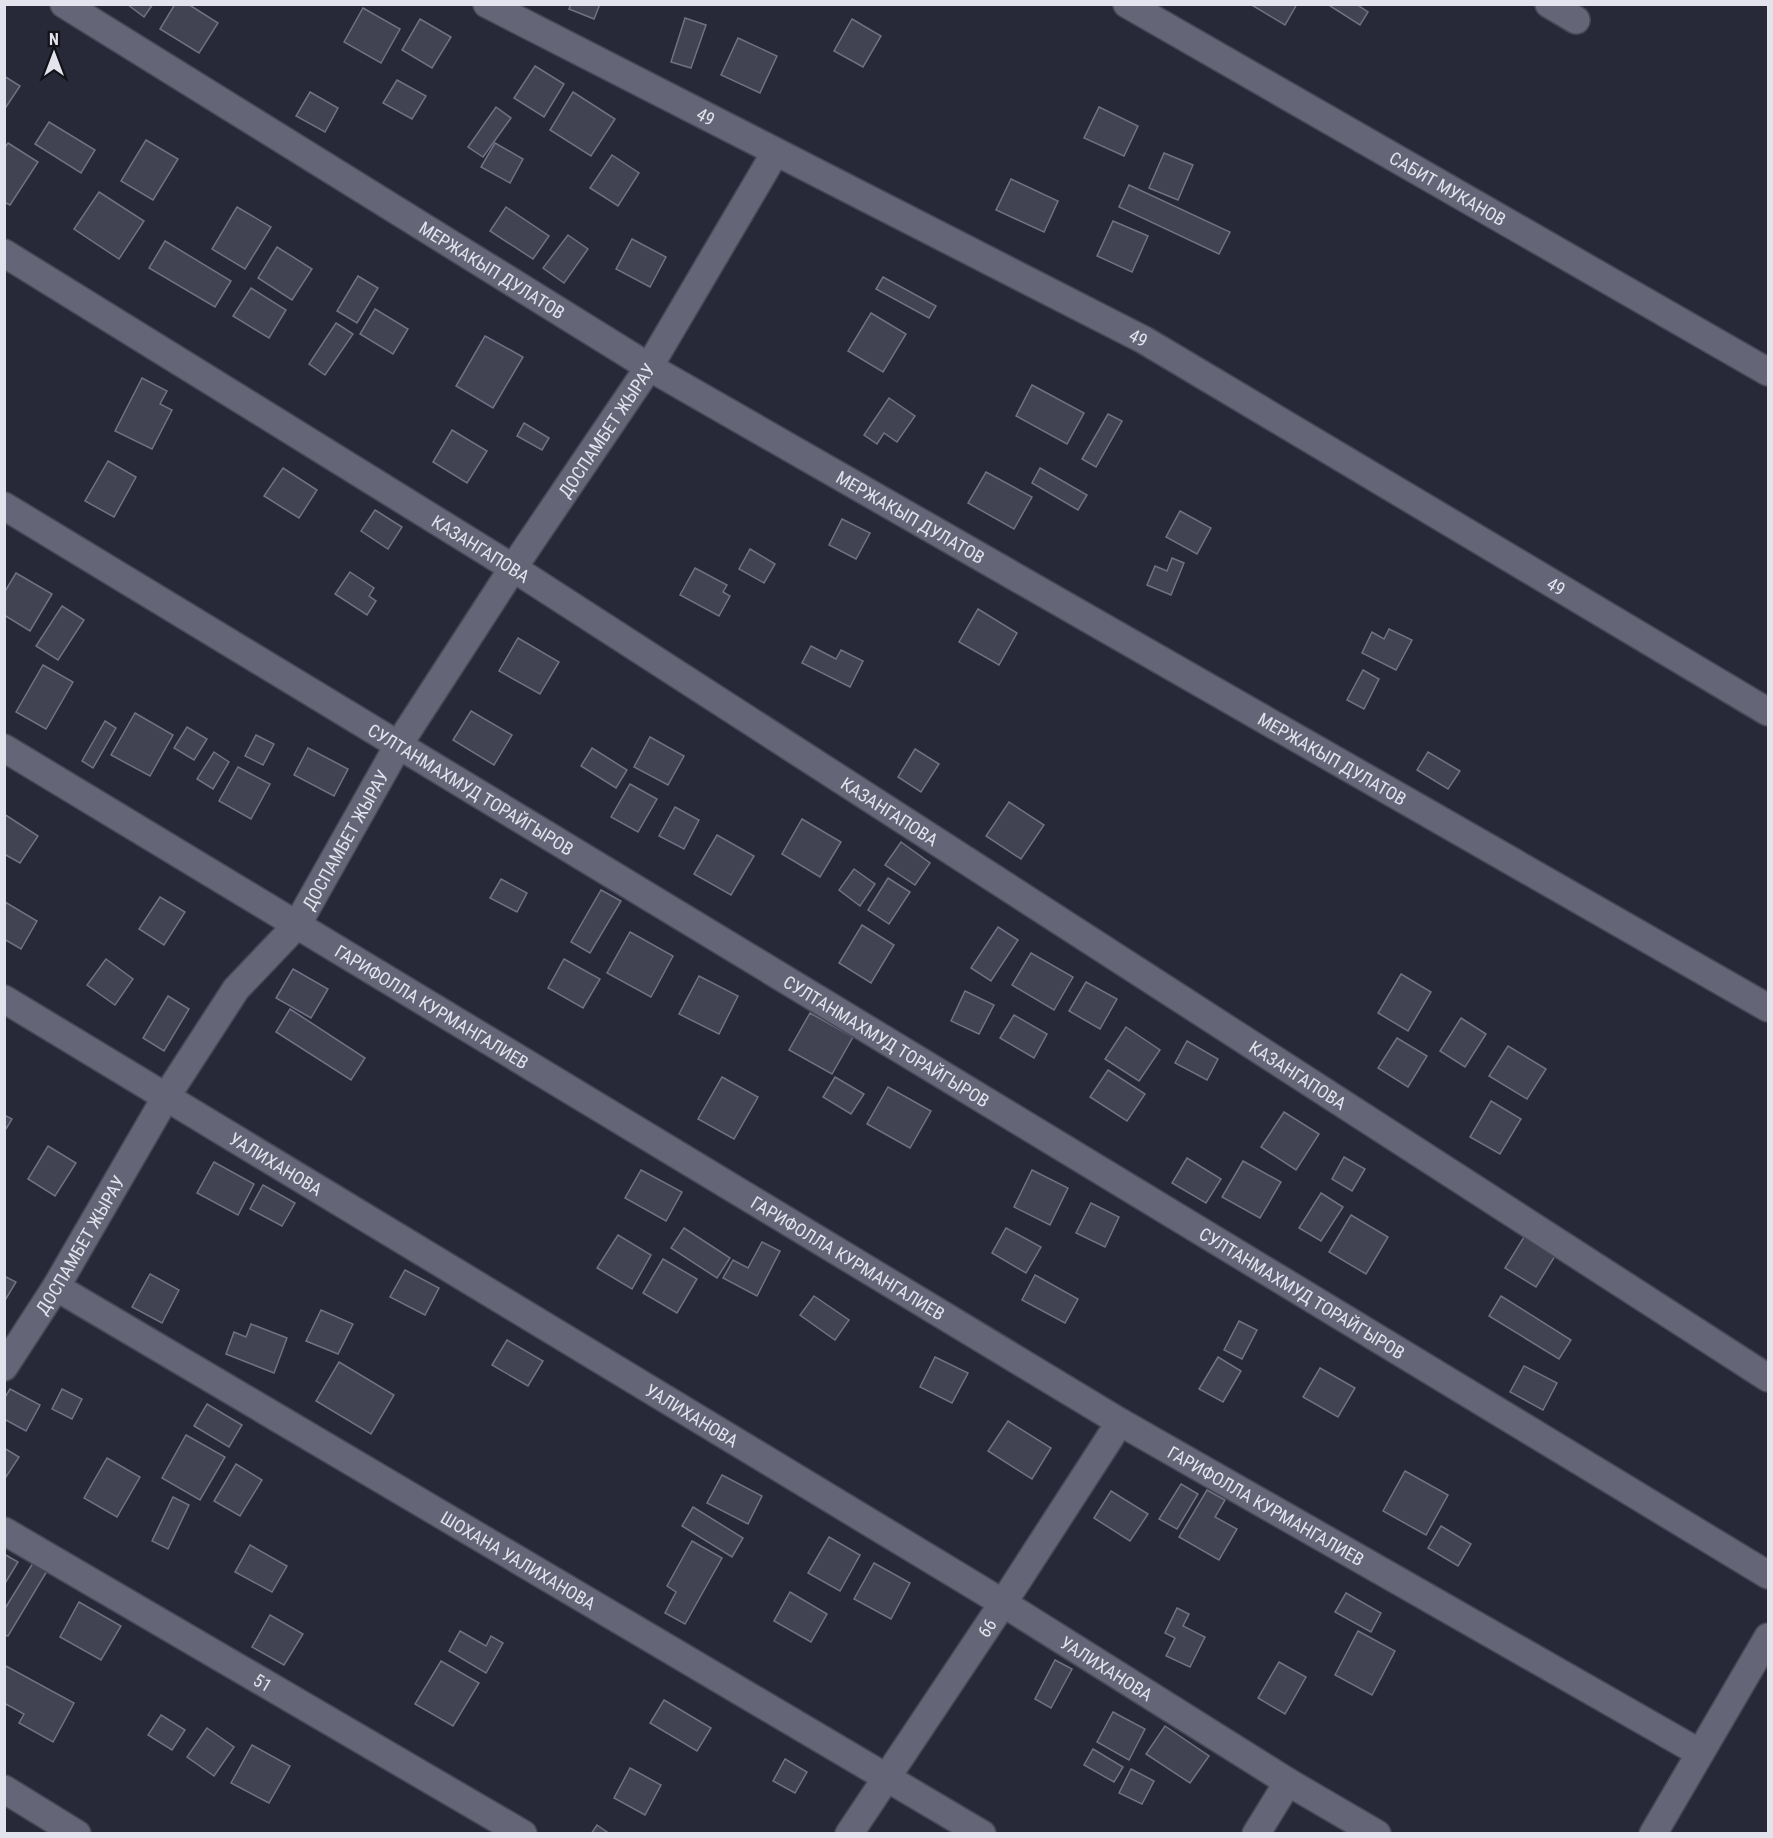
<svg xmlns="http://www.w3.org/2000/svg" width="1773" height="1838" font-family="'Roboto Condensed',sans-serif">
<rect width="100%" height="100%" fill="#282938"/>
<!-- building -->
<g fill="#414252" stroke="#707183" stroke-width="1.5">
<polygon points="127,4 153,4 144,17"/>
<polygon points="175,4 188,4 218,23 199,53 160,29"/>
<polygon points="571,4 600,4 594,19 569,9"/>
<polygon points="1250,4 1297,4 1285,25"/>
<polygon points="1327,4 1356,4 1368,12 1360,25"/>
<polygon points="363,8 400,29 381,63 344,42"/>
<polygon points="685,18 706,25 691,68 671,62"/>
<polygon points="420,19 451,37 432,68 402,50"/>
<polygon points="852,19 881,36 863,67 834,51"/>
<polygon points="738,38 777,56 760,93 721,75"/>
<polygon points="535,66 564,84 544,117 514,98"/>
<polygon points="4,76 20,86 4,110"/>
<polygon points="397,80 426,96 412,119 383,103"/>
<polygon points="310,92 338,108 325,132 296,116"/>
<polygon points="573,92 615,119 591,156 550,130"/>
<polygon points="496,107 511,118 483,157 468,147"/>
<polygon points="1099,107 1138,126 1124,156 1084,138"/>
<polygon points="49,122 95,150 81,173 35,144"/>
<polygon points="146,140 178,159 153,200 121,181"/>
<polygon points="8,143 38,162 10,205 4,202 4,149"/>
<polygon points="495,143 523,159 510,183 481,167"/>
<polygon points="1164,153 1193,165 1178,200 1149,188"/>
<polygon points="612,155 639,173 618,206 590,188"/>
<polygon points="1011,179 1058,201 1044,232 996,210"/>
<polygon points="1129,185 1230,232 1219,254 1119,207"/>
<polygon points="99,192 144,221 119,259 74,229"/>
<polygon points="237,207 271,227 245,269 212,249"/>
<polygon points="506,207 549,236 533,259 490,231"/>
<polygon points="1113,221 1148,236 1132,272 1097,256"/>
<polygon points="568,235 588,249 564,283 543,268"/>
<polygon points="632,239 666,257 650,287 616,269"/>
<polygon points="165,241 231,281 215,307 149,268"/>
<polygon points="277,247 312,269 292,300 258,278"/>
<polygon points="358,276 378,288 357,323 337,311"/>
<polygon points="883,277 936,306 929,318 876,289"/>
<polygon points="251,288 286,310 269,338 233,316"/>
<polygon points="375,309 408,329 393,354 360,334"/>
<polygon points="871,313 906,334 883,372 848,351"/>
<polygon points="336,323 353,334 325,375 309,364"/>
<polygon points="485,336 523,357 493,408 456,386"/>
<polygon points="142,378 167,391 160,404 172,410 152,449 115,431"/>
<polygon points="1032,385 1084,413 1067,444 1016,416"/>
<polygon points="889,398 915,416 897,442 884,433 877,444 864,435"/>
<polygon points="1108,414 1122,421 1096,467 1082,459"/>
<polygon points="524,423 549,438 542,450 517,436"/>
<polygon points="452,430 487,451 467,483 433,462"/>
<polygon points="108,461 136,477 114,517 85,501"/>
<polygon points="283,468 317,490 299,518 264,496"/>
<polygon points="1040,468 1087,495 1078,510 1032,483"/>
<polygon points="986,472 1032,497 1014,529 968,503"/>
<polygon points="375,510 402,527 388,549 361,531"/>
<polygon points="1180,511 1211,528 1197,554 1166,537"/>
<polygon points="842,519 870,533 856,559 829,545"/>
<polygon points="750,549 775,564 764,583 739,569"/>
<polygon points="1172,558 1184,563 1171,595 1147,585 1155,566 1167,571"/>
<polygon points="695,568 727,585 723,592 730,596 719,616 680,595"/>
<polygon points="350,572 374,588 369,596 376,601 367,615 335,594"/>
<polygon points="16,573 52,594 30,631 4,615 4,593"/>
<polygon points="62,606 84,620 58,660 36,646"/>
<polygon points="978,609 1017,633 999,665 959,642"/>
<polygon points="1389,629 1412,640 1396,670 1362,653 1372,632 1384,639"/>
<polygon points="518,638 559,662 540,694 499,671"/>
<polygon points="811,646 836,659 841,650 863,661 850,687 802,663"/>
<polygon points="43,665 73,682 46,729 16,712"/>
<polygon points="1363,670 1379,679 1364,709 1347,700"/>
<polygon points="471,711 512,735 494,765 453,740"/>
<polygon points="135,713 173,735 150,776 111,755"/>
<polygon points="105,721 116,728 93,768 82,761"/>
<polygon points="187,727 207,739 194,760 174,748"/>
<polygon points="256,735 274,744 263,765 245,756"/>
<polygon points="650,737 684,756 668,785 634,767"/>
<polygon points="308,748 348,769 334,796 294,775"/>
<polygon points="592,748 627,770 616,788 581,766"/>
<polygon points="915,749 939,764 921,792 898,777"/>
<polygon points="214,752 229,762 213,789 197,779"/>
<polygon points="1428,752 1460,771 1448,789 1417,770"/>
<polygon points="238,767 270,784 251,819 219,801"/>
<polygon points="630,784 657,799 638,832 611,817"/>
<polygon points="1009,802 1044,825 1021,859 986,836"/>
<polygon points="675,807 699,820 684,849 659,836"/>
<polygon points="4,814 38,836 20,863 4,854"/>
<polygon points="802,819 841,842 820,877 782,854"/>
<polygon points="717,835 754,856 731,895 694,874"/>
<polygon points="901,842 930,863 915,885 885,865"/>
<polygon points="854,869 875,884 860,906 839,890"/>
<polygon points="888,878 910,892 889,924 868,910"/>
<polygon points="501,879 527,893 517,912 490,898"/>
<polygon points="601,890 621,901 590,953 571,942"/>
<polygon points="160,897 185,912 164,945 139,929"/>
<polygon points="5,902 37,921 21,949 4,939"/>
<polygon points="862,925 894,945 871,983 839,963"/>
<polygon points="998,927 1018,940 991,981 971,968"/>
<polygon points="630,932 673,956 651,997 607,973"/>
<polygon points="1031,953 1073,977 1054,1010 1012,985"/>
<polygon points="106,959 133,979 115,1005 87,985"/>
<polygon points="564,959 600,979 583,1008 548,988"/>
<polygon points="293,969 328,989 311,1018 276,998"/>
<polygon points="1401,974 1431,992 1408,1031 1378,1013"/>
<polygon points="699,976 738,996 719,1034 679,1014"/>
<polygon points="1086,982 1117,999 1100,1029 1069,1011"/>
<polygon points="965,991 994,1005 979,1034 951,1021"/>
<polygon points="168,996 189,1009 164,1051 143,1038"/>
<polygon points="290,1009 365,1058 351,1080 276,1032"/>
<polygon points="810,1013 853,1037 832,1074 789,1050"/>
<polygon points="1014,1015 1047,1034 1034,1058 1000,1038"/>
<polygon points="1461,1018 1486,1034 1465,1067 1440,1051"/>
<polygon points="1126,1027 1160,1050 1139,1081 1105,1059"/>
<polygon points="1397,1038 1427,1056 1408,1087 1378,1068"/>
<polygon points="1187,1041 1218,1059 1207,1080 1175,1063"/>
<polygon points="1508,1046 1546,1069 1527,1099 1489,1076"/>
<polygon points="1108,1070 1145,1094 1127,1121 1090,1097"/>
<polygon points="722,1077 758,1097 734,1139 698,1119"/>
<polygon points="835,1077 864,1094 851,1114 823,1097"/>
<polygon points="888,1087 931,1111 910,1148 867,1124"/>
<polygon points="1491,1101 1521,1119 1500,1154 1470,1137"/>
<polygon points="1284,1112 1319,1134 1296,1170 1261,1147"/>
<polygon points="4,1115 12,1119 4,1132"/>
<polygon points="48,1146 76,1163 55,1196 28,1179"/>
<polygon points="1344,1157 1365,1169 1352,1191 1332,1179"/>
<polygon points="1187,1158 1221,1179 1206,1203 1172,1183"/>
<polygon points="1243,1161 1281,1182 1260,1218 1222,1197"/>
<polygon points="214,1162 254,1184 238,1215 197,1193"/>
<polygon points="641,1170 682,1192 666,1221 625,1198"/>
<polygon points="1032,1170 1068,1188 1050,1225 1014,1207"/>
<polygon points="263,1185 295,1203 282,1226 250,1209"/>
<polygon points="1321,1193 1343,1207 1321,1241 1299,1228"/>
<polygon points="1091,1203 1119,1217 1105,1247 1076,1233"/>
<polygon points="1351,1215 1388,1237 1366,1274 1329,1252"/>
<polygon points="684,1228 730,1258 717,1278 671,1248"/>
<polygon points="1006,1228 1041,1247 1026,1273 992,1253"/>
<polygon points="618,1235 651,1255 632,1289 597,1268"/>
<polygon points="1524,1237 1555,1256 1536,1287 1505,1268"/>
<polygon points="762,1242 780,1251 757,1296 723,1278 733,1260 748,1268"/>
<polygon points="663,1259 697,1279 677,1313 643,1293"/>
<polygon points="405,1270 439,1288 425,1315 390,1297"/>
<polygon points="150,1274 179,1290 162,1323 132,1307"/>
<polygon points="1035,1275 1078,1299 1065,1323 1022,1300"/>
<polygon points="4,1276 16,1282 4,1302"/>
<polygon points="814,1296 849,1320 835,1340 800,1315"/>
<polygon points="1501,1296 1571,1340 1559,1359 1489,1316"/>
<polygon points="321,1310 353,1324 338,1354 306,1341"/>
<polygon points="1239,1321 1257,1330 1242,1359 1224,1350"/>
<polygon points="251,1324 287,1338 274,1373 226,1354 234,1332 246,1337"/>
<polygon points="507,1340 543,1361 528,1386 492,1365"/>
<polygon points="935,1357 968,1373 952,1403 920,1387"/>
<polygon points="1218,1357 1241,1371 1223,1402 1199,1389"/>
<polygon points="339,1362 394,1395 371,1434 316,1401"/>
<polygon points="1524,1366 1557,1383 1543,1410 1510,1392"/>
<polygon points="1320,1368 1355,1388 1338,1417 1303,1397"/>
<polygon points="10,1389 40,1405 26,1431 4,1419 4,1399"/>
<polygon points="62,1389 82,1399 72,1419 52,1409"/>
<polygon points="207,1404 242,1425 229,1447 194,1426"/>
<polygon points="1008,1421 1051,1448 1032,1479 988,1451"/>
<polygon points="186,1435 225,1457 200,1500 162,1478"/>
<polygon points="4,1448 19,1457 4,1480"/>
<polygon points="107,1458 140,1477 117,1517 84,1498"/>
<polygon points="236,1464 262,1480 240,1516 214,1501"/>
<polygon points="1405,1471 1448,1495 1426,1535 1383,1511"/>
<polygon points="722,1475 762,1496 748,1524 707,1503"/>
<polygon points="1181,1484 1198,1494 1177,1529 1159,1519"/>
<polygon points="1207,1490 1225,1500 1215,1517 1237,1529 1219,1560 1179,1537"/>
<polygon points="1111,1491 1148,1514 1130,1541 1094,1518"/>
<polygon points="173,1497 189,1505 168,1549 152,1541"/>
<polygon points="693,1507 743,1538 732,1557 682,1526"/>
<polygon points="1441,1526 1471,1544 1458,1566 1428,1548"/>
<polygon points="829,1537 860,1555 840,1591 808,1573"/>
<polygon points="692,1541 722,1558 685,1624 665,1613 676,1592 667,1586"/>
<polygon points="250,1545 287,1566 272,1592 235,1572"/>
<polygon points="4,1554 18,1562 4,1585"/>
<polygon points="33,1563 47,1571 8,1636 4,1635 4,1610"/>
<polygon points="874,1563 910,1583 891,1619 854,1599"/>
<polygon points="790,1592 827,1614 811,1642 774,1621"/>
<polygon points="1346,1593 1381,1613 1371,1632 1335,1612"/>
<polygon points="79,1602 121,1626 101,1660 60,1637"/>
<polygon points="1177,1608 1189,1614 1183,1626 1205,1637 1190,1667 1166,1656 1175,1638 1165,1633"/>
<polygon points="270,1615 303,1634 284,1665 252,1647"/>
<polygon points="460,1631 486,1646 491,1636 503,1643 486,1673 449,1651"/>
<polygon points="1358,1631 1395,1651 1372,1695 1335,1675"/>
<polygon points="1055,1660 1072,1669 1051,1708 1035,1699"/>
<polygon points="441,1661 479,1683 453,1726 415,1704"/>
<polygon points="1279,1662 1306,1677 1285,1714 1258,1698"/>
<polygon points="4,1665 74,1703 53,1742 19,1723 24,1714 4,1703"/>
<polygon points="664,1700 711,1728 697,1751 650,1723"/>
<polygon points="1113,1712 1145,1729 1129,1760 1097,1742"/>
<polygon points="161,1715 185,1730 172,1750 148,1735"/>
<polygon points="1165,1726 1209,1756 1190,1783 1146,1754"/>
<polygon points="207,1728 234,1747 214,1776 187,1757"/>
<polygon points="252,1745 290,1766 269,1803 231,1783"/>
<polygon points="1093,1749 1123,1767 1114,1782 1084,1765"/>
<polygon points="785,1759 807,1772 795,1793 773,1781"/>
<polygon points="630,1768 661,1785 645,1815 614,1798"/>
<polygon points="1131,1769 1154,1781 1142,1804 1119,1793"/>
<polygon points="597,1825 610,1834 591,1834"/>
</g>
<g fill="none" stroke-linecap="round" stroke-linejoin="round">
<defs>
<g id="minor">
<path id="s1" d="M64 4 649 367 1768 1008"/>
<path id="s2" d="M487 4 1144 340 1768 712"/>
<path id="s3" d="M1127 4 1768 372"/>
<polyline points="1549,4 1576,20"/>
<path id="s4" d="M4 253 513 568 1768 1378"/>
<path id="s5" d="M4 506 1768 1575"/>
<path id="s6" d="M4 748 1120 1422 1700 1753"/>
<path id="s7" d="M4 999 1003 1603 1288 1782 1377 1834"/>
<path id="s8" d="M56 1287 982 1834"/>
<path id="s9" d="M4 1367 56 1287 166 1097 236 989 297 925 399 744 513 568 649 367 775 153"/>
<path id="s10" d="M4 1531 523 1834"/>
<polyline points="4,1789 77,1834"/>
<path id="s11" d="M849 1834 1003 1603 1120 1422"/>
<polyline points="1256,1834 1288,1782"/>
<polyline points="1653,1834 1768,1637"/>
</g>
</defs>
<!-- minor casing -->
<use href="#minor" stroke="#474855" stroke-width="30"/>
<!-- minor -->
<use href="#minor" stroke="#646576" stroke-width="27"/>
</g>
<g text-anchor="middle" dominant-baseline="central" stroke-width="4.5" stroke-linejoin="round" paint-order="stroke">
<!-- street labels -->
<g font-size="18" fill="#e2e3ed" stroke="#121219">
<text stroke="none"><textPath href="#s2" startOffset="246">49</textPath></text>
<text stroke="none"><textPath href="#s3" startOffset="370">САБИТ МУКАНОВ</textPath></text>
<text stroke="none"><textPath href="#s1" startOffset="504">МЕРЖАКЫП ДУЛАТОВ</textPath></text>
<text stroke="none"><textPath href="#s2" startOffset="732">49</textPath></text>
<text stroke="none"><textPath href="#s9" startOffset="1116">ДОСПАМБЕТ ЖЫРАУ</textPath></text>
<text stroke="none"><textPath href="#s1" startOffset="990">МЕРЖАКЫП ДУЛАТОВ</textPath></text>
<text stroke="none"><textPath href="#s4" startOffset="561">КАЗАНГАПОВА</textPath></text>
<text stroke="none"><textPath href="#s2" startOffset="1218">49</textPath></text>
<text stroke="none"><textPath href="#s1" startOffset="1476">МЕРЖАКЫП ДУЛАТОВ</textPath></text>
<text stroke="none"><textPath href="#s5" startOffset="546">СУЛТАНМАХМУД ТОРАЙГЫРОВ</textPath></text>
<text stroke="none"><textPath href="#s4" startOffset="1047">КАЗАНГАПОВА</textPath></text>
<text stroke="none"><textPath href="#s9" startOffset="630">ДОСПАМБЕТ ЖЫРАУ</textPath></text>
<text stroke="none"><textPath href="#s6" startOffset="500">ГАРИФОЛЛА КУРМАНГАЛИЕВ</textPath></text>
<text stroke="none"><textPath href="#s5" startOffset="1032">СУЛТАНМАХМУД ТОРАЙГЫРОВ</textPath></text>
<text stroke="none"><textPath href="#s4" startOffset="1533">КАЗАНГАПОВА</textPath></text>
<text stroke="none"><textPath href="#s7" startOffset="318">УАЛИХАНОВА</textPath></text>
<text stroke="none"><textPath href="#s9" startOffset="144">ДОСПАМБЕТ ЖЫРАУ</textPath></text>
<text stroke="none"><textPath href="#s6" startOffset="986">ГАРИФОЛЛА КУРМАНГАЛИЕВ</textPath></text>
<text stroke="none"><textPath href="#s5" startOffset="1518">СУЛТАНМАХМУД ТОРАЙГЫРОВ</textPath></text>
<text stroke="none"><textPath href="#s7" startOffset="804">УАЛИХАНОВА</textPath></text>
<text stroke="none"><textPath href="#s6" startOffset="1472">ГАРИФОЛЛА КУРМАНГАЛИЕВ</textPath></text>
<text stroke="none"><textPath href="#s8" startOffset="537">ШОХАНА УАЛИХАНОВА</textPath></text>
<text stroke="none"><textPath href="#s11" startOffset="248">66</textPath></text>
<text stroke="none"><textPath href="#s7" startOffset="1290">УАЛИХАНОВА</textPath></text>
<text stroke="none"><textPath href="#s10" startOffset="300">51</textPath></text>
</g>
</g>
<!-- border -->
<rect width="1773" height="1838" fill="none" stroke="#e2e3ed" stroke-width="12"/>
<!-- north arrow -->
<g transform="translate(54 54)" stroke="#121219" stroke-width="4.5" paint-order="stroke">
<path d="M0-4.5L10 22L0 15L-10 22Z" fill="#e2e3ed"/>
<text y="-9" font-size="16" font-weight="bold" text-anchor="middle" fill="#e2e3ed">N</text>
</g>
</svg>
